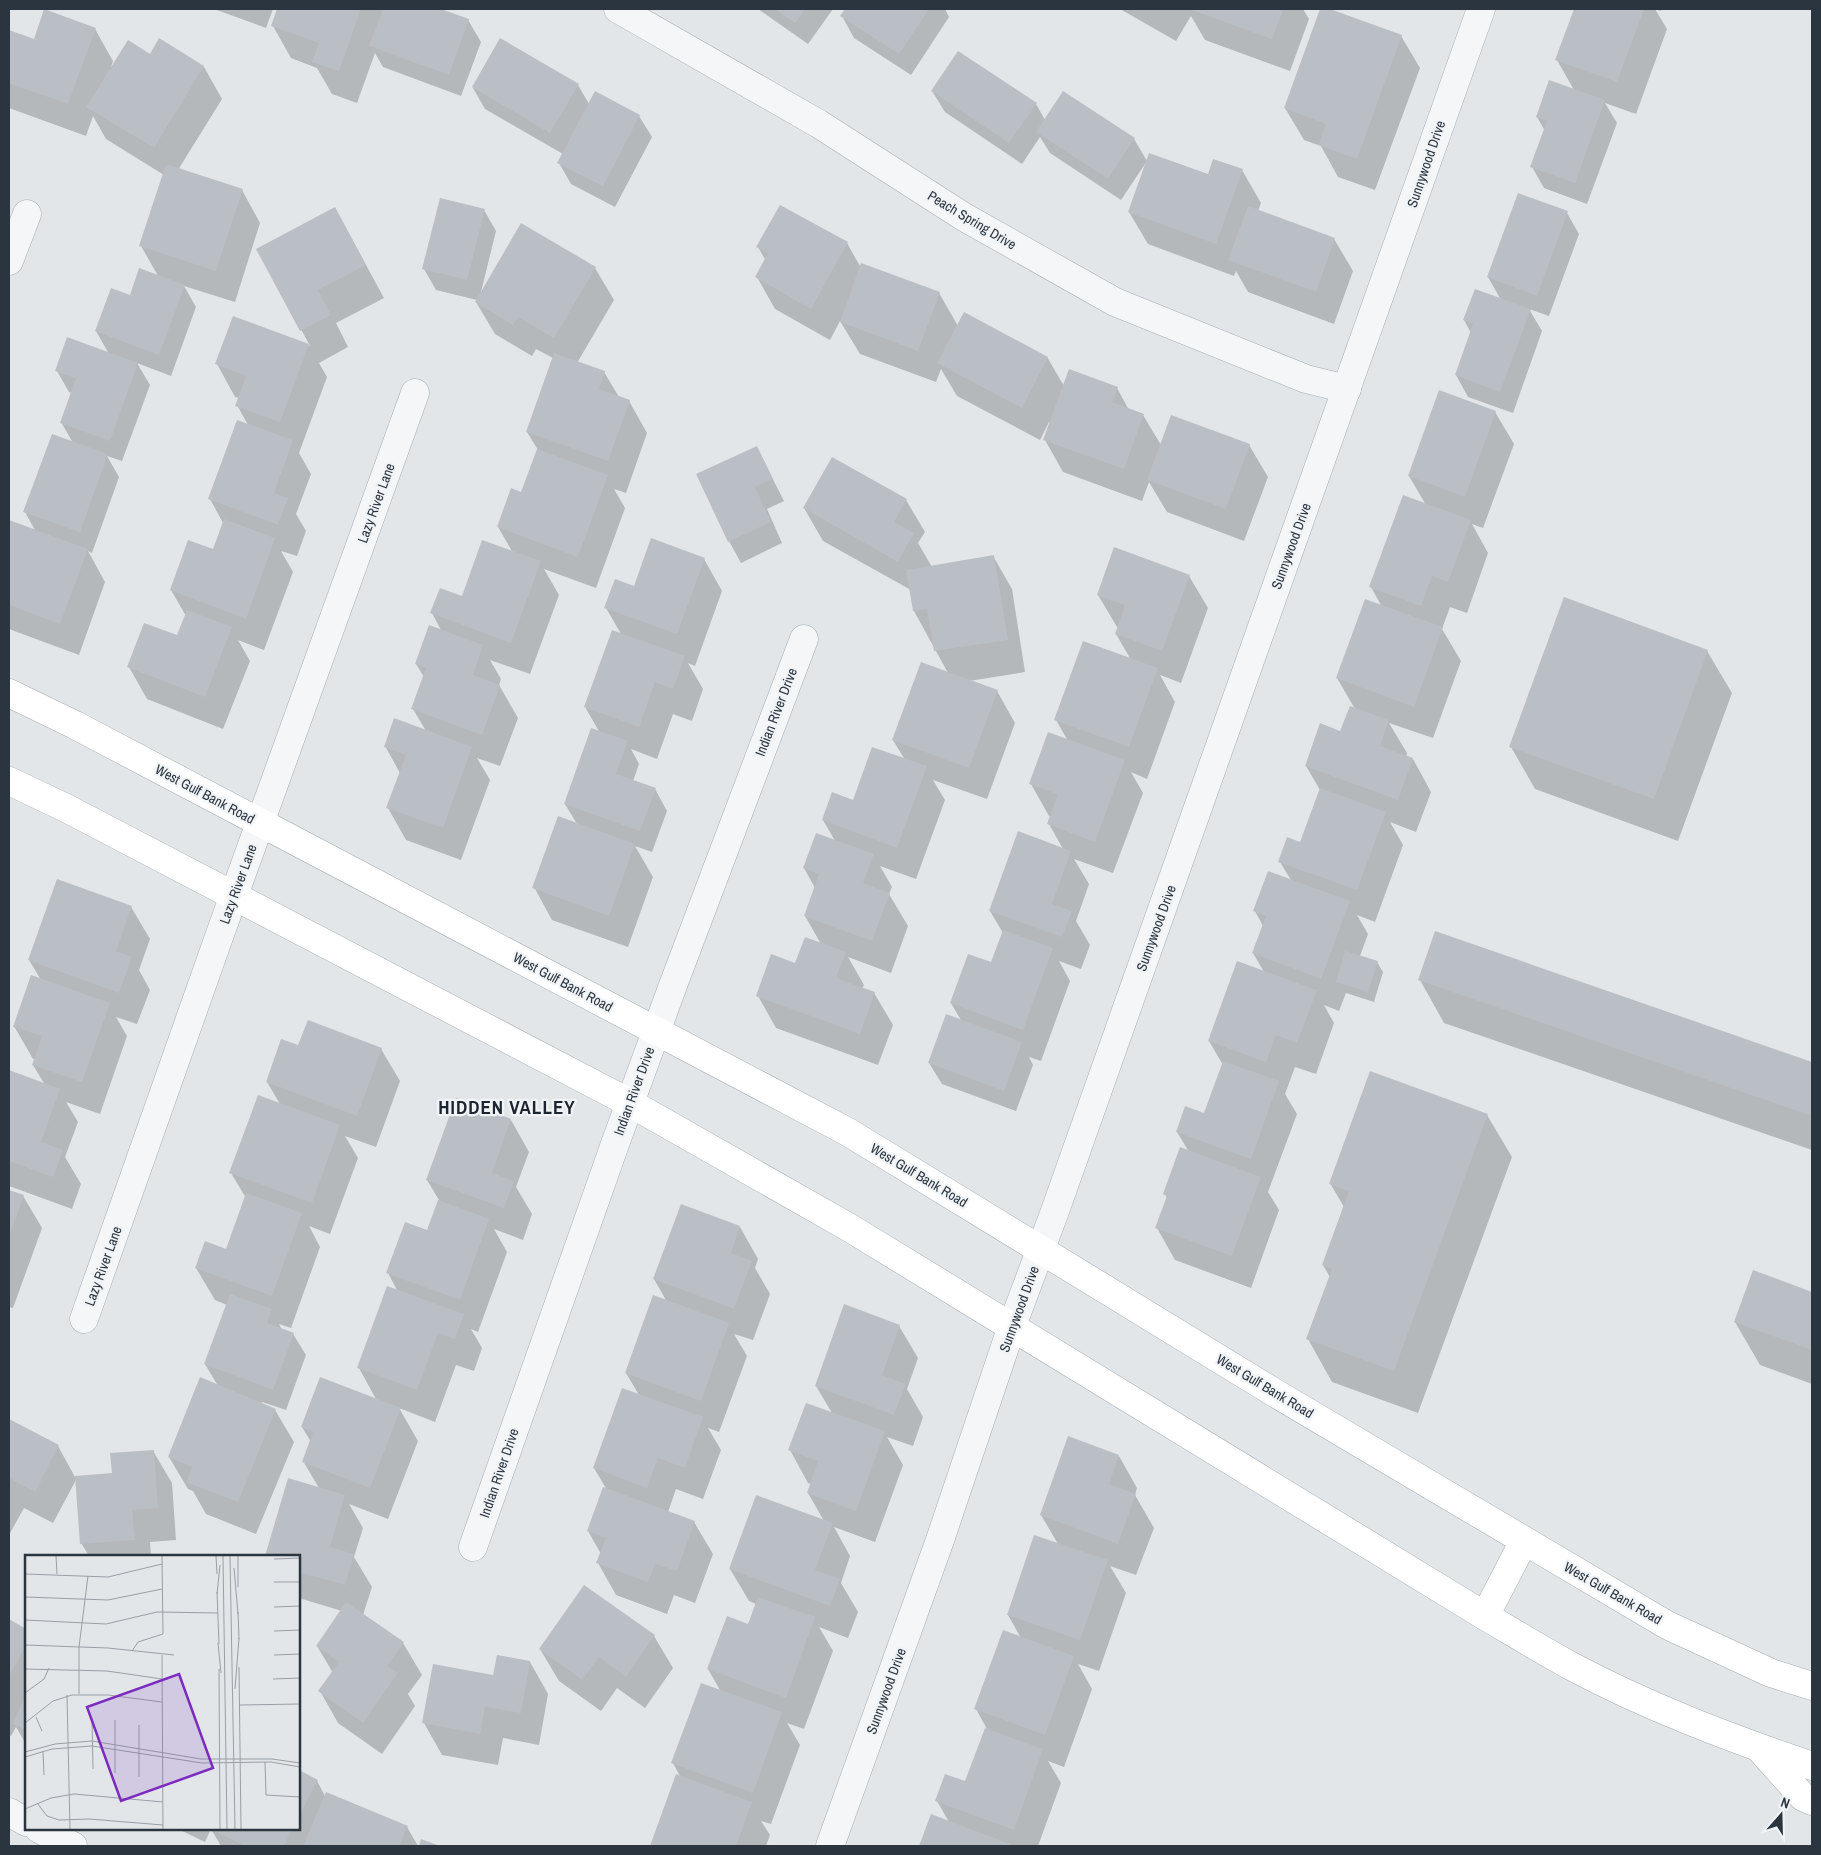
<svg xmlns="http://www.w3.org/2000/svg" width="1821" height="1855" font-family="'Archivo Narrow',sans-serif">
<rect width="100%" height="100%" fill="#e2e6e9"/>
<!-- shadow -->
<g fill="#0003">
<polygon points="214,9 273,9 266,28"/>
<polygon points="279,9 437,9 468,20 481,42 461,96 383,67 375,53 357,103 332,94 317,68 291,58 273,26"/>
<polygon points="758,9 833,9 808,44"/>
<polygon points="847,9 945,9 949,17 911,75 854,38 842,16"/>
<polygon points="1120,9 1303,9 1309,19 1290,71 1205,40 1191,16 1176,41"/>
<polygon points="1321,9 1327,9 1401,36 1420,68 1375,190 1338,177 1321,146 1304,140 1285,108"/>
<polygon points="1575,9 1661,9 1661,11 1655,9 1667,29 1636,114 1605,103 1617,123 1587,204 1544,188 1532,167 1545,131 1537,117 1574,90 1557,60"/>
<polygon points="95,29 113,61 111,67 150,55 160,40 204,67 222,99 178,170 242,190 260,223 235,302 184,286 196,307 171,376 137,363 150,385 122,461 107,456 119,477 92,553 88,551 105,582 79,655 9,629 9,522 36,532 25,512 73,443 61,422 72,393 69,392 57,371 109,354 96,331 130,297 158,276 141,246 164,175 106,139 93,116 86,136 9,108 9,31 34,41"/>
<polygon points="578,85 589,104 639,116 652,137 615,207 571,184 559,163 563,154 485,109 473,88"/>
<polygon points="932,91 1036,104 1045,120 1063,93 1134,139 1147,161 1121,200 1050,153 1040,137 1022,164 945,112"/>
<polygon points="1242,170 1261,203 1258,211 1334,239 1353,271 1334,324 1248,292 1236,271 1234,276 1148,244 1129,212 1208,176"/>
<polygon points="335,208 384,298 336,323 348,347 319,363 327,377 299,453 311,474 296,514 306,531 297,556 281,551 293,572 264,650 238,640 250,661 223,729 147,699 129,667 178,637 186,616 171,590 214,550 223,523 210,499 248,425 237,405 240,398 235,397 217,364 234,318 310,346 258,249"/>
<polygon points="484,210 496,231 481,292 595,268 614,300 577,363 604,372 619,397 629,401 647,433 626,493 614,489 625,508 596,588 544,569 559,595 530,674 490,660 501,679 499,685 518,718 500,766 477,758 490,780 461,860 406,840 388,808 400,773 385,746 426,731 413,709 424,677 416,664 442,632 432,613 463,598 513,553 498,527 522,494 538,450 527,432 553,358 536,349 532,356 495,334 476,302 477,300 436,290 424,269"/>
<polygon points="1567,213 1579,234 1549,316 1529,309 1542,331 1513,413 1468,397 1456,375 1471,333 1464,320 1501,300 1488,277"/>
<polygon points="847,243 861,268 939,293 958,326 1047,357 1064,386 1117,388 1129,410 1143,415 1161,445 1249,445 1268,477 1244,541 1167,512 1149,482 1142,501 1063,472 1045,440 1051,423 1049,422 1040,440 957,396 941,369 936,382 860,354 840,321 830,340 775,309 757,277 766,261 758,247"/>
<polygon points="1495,412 1514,444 1483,528 1472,524 1488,553 1467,613 1450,607 1442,629 1461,661 1433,738 1389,723 1407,753 1406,757 1413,759 1431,792 1416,832 1390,822 1403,845 1375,922 1357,915 1368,934 1360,956 1377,962 1383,972 1374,1002 1346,993 1339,1011 1324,1005 1334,1023 1316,1074 1295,1067 1285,1094 1297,1114 1268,1192 1279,1210 1251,1288 1175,1260 1157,1228 1167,1198 1165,1194 1189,1152 1177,1132 1205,1114 1223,1065 1209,1041 1264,972 1253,953 1263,926 1255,911 1291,880 1280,862 1301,843 1320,790 1306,766 1341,732 1355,709 1337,678 1382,607 1371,587 1426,505 1409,476"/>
<polygon points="757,448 784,501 767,509 782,543 741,563 729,541"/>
<polygon points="906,500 925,532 918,543 932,567 993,556 1012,589 1025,672 969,681 997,691 1015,723 987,799 933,780 945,800 916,879 880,866 892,887 889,894 908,926 891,973 848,957 864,985 862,988 874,993 893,1025 878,1065 776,1028 758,996 821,944 805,916 815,888 804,868 835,841 823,820 854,801 905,760 893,740 948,673 914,611 911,590 823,541 804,508"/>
<polygon points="704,559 722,591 695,666 688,663 703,689 692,721 673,714 657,759 631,749 639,764 633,781 655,789 667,811 652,852 635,846 653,877 628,947 552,920 534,887 577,824 565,804 600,733 585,707 621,634 606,608 635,587"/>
<polygon points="1189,576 1208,608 1181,683 1160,675 1175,702 1147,779 1131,772 1143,793 1113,873 1074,859 1089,884 1076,921 1090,945 1081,969 1059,961 1070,981 1041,1061 1029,1057 1033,1065 1016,1111 942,1084 929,1063 962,1022 951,1003 992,964 1003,933 990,911 1063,849 1049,824 1051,817 1049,816 1031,784 1068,741 1056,720 1131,660 1116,634 1119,628 1117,627 1098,595"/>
<polygon points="1707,651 1732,693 1678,841 1535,789 1511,747"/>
<polygon points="131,907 150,939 139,970 150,990 137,1024 116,1017 127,1036 100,1114 66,1102 78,1122 65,1157 81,1184 72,1209 9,1186 9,1072 45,1085 33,1065 35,1059 33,1059 14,1026 41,980 29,960"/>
<polygon points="1436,933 1812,1063 1812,1150 1444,1023 1420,980"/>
<polygon points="299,1047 381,1049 400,1081 376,1147 345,1136 358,1158 330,1234 309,1226 320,1247 291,1328 279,1324 282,1330 293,1334 306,1355 286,1410 262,1402 261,1404 275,1410 294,1442 256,1534 206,1514 193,1491 188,1489 169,1457 218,1386 205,1364 227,1305 215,1300 196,1268 227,1250 246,1198 231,1173 280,1104 267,1082"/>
<polygon points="1487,1115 1512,1157 1418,1413 1332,1382 1308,1339 1330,1277 1323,1265 1344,1207 1330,1183"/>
<polygon points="511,1120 529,1152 516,1187 532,1214 523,1240 494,1229 507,1252 478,1332 471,1329 482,1348 474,1371 456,1365 435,1422 399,1408 418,1441 388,1519 349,1504 363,1528 354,1557 372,1587 363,1615 403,1643 422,1675 408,1694 415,1706 382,1754 338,1723 320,1691 333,1673 317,1646 342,1611 299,1598 299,1556 267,1556 288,1480 319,1488 303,1461 311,1442 302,1427 377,1401 359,1368 398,1292 388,1273 428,1231 439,1200 427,1180"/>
<polygon points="9,1191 23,1196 42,1228 13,1308 9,1307"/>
<polygon points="740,1227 758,1259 755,1268 770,1294 753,1340 734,1334 747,1356 719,1432 708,1428 721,1450 703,1499 676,1489 668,1512 694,1522 713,1554 695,1603 674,1595 667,1614 616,1595 598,1563 601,1554 588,1531 607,1490 594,1468 639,1395 626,1373 667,1302 654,1279"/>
<polygon points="1753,1272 1812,1293 1812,1384 1760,1365 1735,1322"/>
<polygon points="899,1326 918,1358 907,1389 923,1417 913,1446 887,1437 903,1465 875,1542 834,1527 850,1556 841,1583 858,1612 848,1638 819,1627 833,1651 804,1729 787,1723 800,1745 771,1824 761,1821 770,1835 766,1846 651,1846 677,1776 681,1778 673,1763 721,1692 708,1669 749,1625 756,1604 749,1601 730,1569 824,1521 808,1493 811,1484 808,1483 790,1450 832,1413 816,1386"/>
<polygon points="9,1420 58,1446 75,1477 113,1474 153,1451 172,1483 176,1540 150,1542 151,1556 89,1556 81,1543 77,1478 53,1523 24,1508 9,1535"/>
<polygon points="1119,1456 1137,1488 1135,1495 1154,1528 1136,1575 1110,1566 1126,1593 1099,1671 1078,1664 1092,1689 1064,1767 1048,1761 1061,1783 1038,1846 921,1846 932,1816 949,1822 937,1801 966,1783 988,1731 976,1709 1021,1638 1008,1615 1058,1544 1041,1515"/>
<polygon points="584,1587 654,1636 673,1668 645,1708 617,1688 601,1711 559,1681 540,1649"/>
<polygon points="9,1621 26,1631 26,1744 16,1727 11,1736 9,1735"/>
<polygon points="530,1662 548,1694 539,1745 503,1738 498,1765 442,1755 424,1723 494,1677"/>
<polygon points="299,1772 317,1781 325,1796 407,1827 418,1846 221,1846 211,1829 205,1842 178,1829 299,1829"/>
</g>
<!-- building -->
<g fill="#b9bfc5">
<polygon points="44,9 96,28 68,104 9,83 9,30 34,39"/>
<polygon points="277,9 361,9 339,71 312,62 319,43 271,26"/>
<polygon points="383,9 441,9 469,19 449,75 369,46"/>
<polygon points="775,9 805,9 795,23"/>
<polygon points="845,9 929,9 899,54 840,16"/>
<polygon points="1189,9 1283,9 1272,39"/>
<polygon points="1320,9 1330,9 1402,35 1357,159 1318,145 1326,124 1284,108"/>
<polygon points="1574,9 1644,9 1617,82 1555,60"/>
<polygon points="159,38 204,66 154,148 86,107 128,40 150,54"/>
<polygon points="500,38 579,84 550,133 472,87"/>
<polygon points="958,51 1037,103 1009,143 931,91"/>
<polygon points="1549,80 1605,100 1575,183 1530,167 1547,121 1536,117"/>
<polygon points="595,91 640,115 603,186 557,163"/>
<polygon points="1063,91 1135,138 1108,179 1036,132"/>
<polygon points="1149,153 1208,174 1213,159 1243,169 1216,244 1128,212"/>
<polygon points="166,164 243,189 216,271 139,246"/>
<polygon points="1518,193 1568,211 1537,296 1487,277"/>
<polygon points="440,198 485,209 467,280 422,269"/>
<polygon points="780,205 848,242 811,309 755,277 768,253 756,247"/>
<polygon points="1248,206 1335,238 1316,292 1228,260"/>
<polygon points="335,207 366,265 318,290 331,315 300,331 256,249"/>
<polygon points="521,223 596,267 554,338 518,317 513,325 475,302"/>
<polygon points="861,263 940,292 918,351 840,322"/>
<polygon points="139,268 185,285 159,355 95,331 111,288 130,295"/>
<polygon points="1475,289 1531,309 1500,392 1455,375 1473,324 1463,320"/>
<polygon points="964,312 1048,357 1022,408 937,363"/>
<polygon points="233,316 309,344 280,422 235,406 246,376 215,364"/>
<polygon points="67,337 138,363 110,441 60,423 76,378 55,371"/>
<polygon points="554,353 605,371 599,389 630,400 608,461 526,432"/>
<polygon points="1069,369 1118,387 1112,402 1144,414 1124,469 1043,440"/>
<polygon points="1439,390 1496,411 1465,497 1408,476"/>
<polygon points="1171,415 1250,444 1226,509 1147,480"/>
<polygon points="237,420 293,440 274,493 288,498 278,525 208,499"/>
<polygon points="52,434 108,454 80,532 23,512"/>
<polygon points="757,446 773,479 755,487 771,522 728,542 696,474"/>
<polygon points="537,449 608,475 578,557 497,527 511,488 521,492"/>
<polygon points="832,457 907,499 894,522 914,533 898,562 803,508"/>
<polygon points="1403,495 1471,520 1448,582 1432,576 1421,606 1369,587"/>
<polygon points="224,519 275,538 246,619 170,590 188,540 213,549"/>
<polygon points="9,520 88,549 60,624 9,605"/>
<polygon points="651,538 705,558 677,634 604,608 615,579 634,586"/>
<polygon points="482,540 541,561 511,643 430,613 440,588 462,596"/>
<polygon points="1114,547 1190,575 1162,651 1115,634 1125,605 1097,595"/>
<polygon points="994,555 1008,640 934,651 927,609 913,611 906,570"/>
<polygon points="1564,597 1708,650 1654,799 1509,747"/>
<polygon points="1365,599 1443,627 1414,707 1336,678"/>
<polygon points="187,610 232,627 205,697 127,667 144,623 177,635"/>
<polygon points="429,625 483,645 473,675 500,685 482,735 411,709 426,668 415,664"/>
<polygon points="612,630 685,656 673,689 655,682 639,727 584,707"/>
<polygon points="1083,641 1158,668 1129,747 1054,720"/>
<polygon points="921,662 998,690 969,768 892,740"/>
<polygon points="1350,706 1389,720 1380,746 1413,758 1398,800 1305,766 1320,723 1340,731"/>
<polygon points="394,718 472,747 443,828 386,808 406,755 384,747"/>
<polygon points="591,728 628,741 616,774 656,788 640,831 564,804"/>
<polygon points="1048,732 1125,760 1095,842 1047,824 1058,794 1029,784"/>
<polygon points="872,747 927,766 897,848 822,820 832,792 853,800"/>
<polygon points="1320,788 1386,812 1357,890 1278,862 1287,837 1300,842"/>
<polygon points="558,816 635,844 609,916 532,888"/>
<polygon points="1018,831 1071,851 1052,904 1072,911 1062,937 989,911"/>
<polygon points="816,833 874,854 863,883 890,893 872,941 804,916 819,874 803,868"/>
<polygon points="1268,871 1350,901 1321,979 1252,953 1266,916 1253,911"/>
<polygon points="57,879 132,906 116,951 132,957 119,993 28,960"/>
<polygon points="1003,930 1053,948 1023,1030 950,1003 968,954 991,962"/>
<polygon points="1435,931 1812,1062 1812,1116 1418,980"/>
<polygon points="805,937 846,952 836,978 875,992 860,1034 756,996 771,954 795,963"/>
<polygon points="1345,951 1378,961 1368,992 1336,982"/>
<polygon points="1237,961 1317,990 1297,1043 1276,1035 1266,1062 1208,1041"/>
<polygon points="31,975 110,1003 82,1082 32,1065 42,1036 13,1027"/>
<polygon points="946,1014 1022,1042 1004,1091 928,1063"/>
<polygon points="308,1020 382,1048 357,1116 266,1082 281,1039 298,1045"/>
<polygon points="1223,1061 1279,1081 1251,1159 1176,1132 1185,1106 1204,1113"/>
<polygon points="9,1070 60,1089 41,1142 63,1150 53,1177 9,1161"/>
<polygon points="1370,1071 1488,1114 1394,1371 1306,1339 1332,1269 1322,1265 1349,1191 1329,1184"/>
<polygon points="258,1095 340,1125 312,1203 229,1173"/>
<polygon points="456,1098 511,1119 492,1173 514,1181 504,1208 426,1180"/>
<polygon points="1180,1147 1261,1177 1232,1256 1155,1228 1167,1196 1163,1194"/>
<polygon points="9,1190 24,1195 9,1237"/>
<polygon points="246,1193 302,1213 272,1296 195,1268 205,1241 226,1249"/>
<polygon points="438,1200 489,1219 460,1300 386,1273 405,1222 427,1230"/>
<polygon points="681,1204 740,1226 731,1253 752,1261 734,1309 653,1279"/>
<polygon points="1753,1270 1812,1292 1812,1350 1734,1322"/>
<polygon points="387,1286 464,1314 455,1339 438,1333 417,1390 357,1368"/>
<polygon points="230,1294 272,1309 267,1323 294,1333 273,1390 204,1364"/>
<polygon points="653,1295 729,1323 701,1401 625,1373"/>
<polygon points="844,1304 900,1325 882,1375 906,1384 894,1415 815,1386"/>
<polygon points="200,1377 276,1409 238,1502 186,1482 192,1467 168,1457"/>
<polygon points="320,1377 401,1408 370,1488 302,1462 313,1432 301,1427"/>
<polygon points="622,1388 703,1417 685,1468 658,1458 647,1488 593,1468"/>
<polygon points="806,1403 885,1431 856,1511 807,1493 818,1461 788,1450"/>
<polygon points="9,1419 59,1445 35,1492 9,1478"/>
<polygon points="1068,1436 1119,1455 1109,1484 1136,1494 1118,1544 1040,1515"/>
<polygon points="154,1450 158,1508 132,1510 135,1540 80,1544 75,1476 112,1473 110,1453"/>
<polygon points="288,1478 345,1495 330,1547 354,1554 345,1585 299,1572 299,1556 265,1556"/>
<polygon points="603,1487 695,1521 677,1571 655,1564 648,1582 596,1563 606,1538 587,1531"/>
<polygon points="756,1495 833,1523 815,1570 840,1579 830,1606 729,1569"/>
<polygon points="1034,1535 1108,1560 1080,1640 1007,1615"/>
<polygon points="584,1585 655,1635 626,1677 599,1657 582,1680 539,1649"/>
<polygon points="758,1597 815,1617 786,1698 707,1669 727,1616 748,1624"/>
<polygon points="346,1602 404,1642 387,1666 398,1673 363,1723 318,1691 339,1662 316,1646"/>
<polygon points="9,1619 26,1629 26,1646 9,1676"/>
<polygon points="1003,1630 1074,1656 1045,1735 974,1709"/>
<polygon points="497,1655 530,1661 521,1713 485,1707 480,1734 422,1723 433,1664 493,1675"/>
<polygon points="701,1683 782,1712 753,1793 671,1763"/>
<polygon points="26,1693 26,1730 13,1724"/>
<polygon points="985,1728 1043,1749 1014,1830 935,1801 945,1774 965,1781"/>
<polygon points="299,1770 318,1780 299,1816"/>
<polygon points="676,1774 752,1802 736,1846 650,1846"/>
<polygon points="326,1792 408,1826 399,1846 303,1846"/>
<polygon points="931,1814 1010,1844 1010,1846 919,1846"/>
<polygon points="210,1829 292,1829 284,1846 245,1846"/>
<polygon points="421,1839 440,1846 419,1846"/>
</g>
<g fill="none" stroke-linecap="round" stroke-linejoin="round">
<defs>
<g id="minor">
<polyline points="618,9 819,124 964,217 1115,302 1306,379 1347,389"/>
<polyline points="9,261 27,214"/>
<polyline points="84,1319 220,934 415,393"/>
<polyline points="473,1547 615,1144 672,988 804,639"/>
<polyline points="9,1812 26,1822"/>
<polyline points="39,1829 73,1846"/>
<polyline points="830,1846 940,1540 1012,1326 1055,1211 1481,9"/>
</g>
<g id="secondary">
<polyline points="9,693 75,725 848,1132 1275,1393 1667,1625 1771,1673 1812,1686"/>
<path d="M9 781 66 808 630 1103 850 1228 1485 1616C1514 1633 1542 1650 1571 1666 1648 1707 1730 1738 1812 1766"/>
<polyline points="1485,1616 1524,1541"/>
<polyline points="1760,1749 1803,1797 1812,1801"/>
</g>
</defs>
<!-- minor casing -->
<use href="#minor" stroke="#a7adb3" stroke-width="29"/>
<!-- secondary casing -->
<use href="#secondary" stroke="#a7adb3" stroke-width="29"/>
<!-- minor -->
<use href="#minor" stroke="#f4f6f8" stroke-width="28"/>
<!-- secondary -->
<use href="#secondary" stroke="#fff" stroke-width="28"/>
</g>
<g text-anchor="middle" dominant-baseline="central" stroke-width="4.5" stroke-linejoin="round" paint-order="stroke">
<!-- street labels -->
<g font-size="14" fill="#2b353f" stroke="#f1f4f7">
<text transform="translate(1426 164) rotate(-71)">Sunnywood Drive</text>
<text transform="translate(972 220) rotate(31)">Peach Spring Drive</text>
<text transform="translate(376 503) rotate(-70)">Lazy River Lane</text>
<text transform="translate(1291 546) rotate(-70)">Sunnywood Drive</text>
<text transform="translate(776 712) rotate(-69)">Indian River Drive</text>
<text transform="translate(205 794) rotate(28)">West Gulf Bank Road</text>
<text transform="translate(238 884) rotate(-70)">Lazy River Lane</text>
<text transform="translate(1156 928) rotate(-70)">Sunnywood Drive</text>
<text transform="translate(563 982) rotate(28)">West Gulf Bank Road</text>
<text transform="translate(634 1091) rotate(-70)">Indian River Drive</text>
<text transform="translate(919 1175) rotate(31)">West Gulf Bank Road</text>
<text transform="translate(103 1266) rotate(-70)">Lazy River Lane</text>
<text transform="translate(1019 1309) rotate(-70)">Sunnywood Drive</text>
<text transform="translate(1265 1386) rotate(31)">West Gulf Bank Road</text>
<text transform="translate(499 1473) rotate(-71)">Indian River Drive</text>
<text transform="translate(1613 1593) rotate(30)">West Gulf Bank Road</text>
<text transform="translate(886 1691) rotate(-70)">Sunnywood Drive</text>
</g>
<!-- district labels -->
<g font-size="19" font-weight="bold" letter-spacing="1" fill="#1d2630" stroke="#f1f4f7">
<text x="507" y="1107">HIDDEN VALLEY</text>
</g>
</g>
<!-- overview -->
<g transform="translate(25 1555)">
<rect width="275" height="275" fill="#e2e6e9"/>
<path fill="none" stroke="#999fa5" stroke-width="1" d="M31 1 32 19M191 1 192 19M198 1 202 274M205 1 210 274M213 1V32M249 4 275 3M209 13 213 59M0 19 83 22 137 9M249 27H275M192 37 194 89M192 39 195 10M0 42 83 45 137 34M249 52 275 51M213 57 214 84M0 65 81 69 132 57 193 58M249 76 275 75M193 88 196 118M0 90 83 93 149 100M107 96 113 87 138 79 137 1M137 100 138 274M249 100 275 99M214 112 216 274M0 114 82 116 137 124M194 114 195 274M248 124 275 123M210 134 214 83M0 138 19 124 24 113M54 139V92L63 21M42 140 45 274M215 150 275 149M11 162 17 176M67 163 68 214M90 165V218M0 168 28 146 47 140H83L137 147M114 170V222M18 196 19 220M0 197 30 189 67 186 176 204H247L275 208M0 202 27 194 67 191 177 208 246 207 275 212M240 207 241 240 275 242M12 248 22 261 34 265 64 264 138 270M0 254 26 243 49 239 138 247"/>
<path fill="#7b2cbf" fill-opacity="0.15" stroke="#7b2cbf" stroke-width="2.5" d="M154 119 188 213 96 246 62 152Z"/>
<rect width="275" height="275" fill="none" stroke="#2b353f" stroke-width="2.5"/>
</g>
<!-- border -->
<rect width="1821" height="1855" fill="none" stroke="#2b353f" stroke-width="20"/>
<!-- north arrow -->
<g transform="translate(1781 1815) rotate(20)" stroke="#f1f4f7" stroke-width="4" paint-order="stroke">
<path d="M0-4L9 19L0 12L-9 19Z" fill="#2b353f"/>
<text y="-8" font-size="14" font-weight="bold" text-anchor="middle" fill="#2b353f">N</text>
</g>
</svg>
